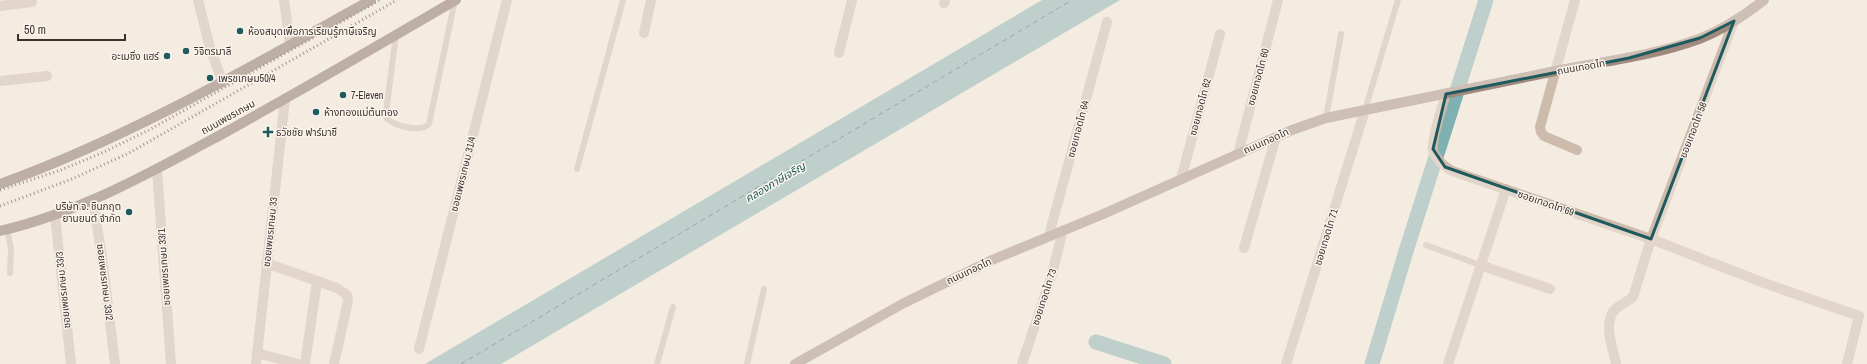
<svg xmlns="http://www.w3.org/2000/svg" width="1867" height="364" font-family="'Archivo Narrow','Noto Sans Thai',sans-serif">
<rect width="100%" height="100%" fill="#f4ebe1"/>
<!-- water -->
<polygon fill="#7fb0b2" points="1042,0 1120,0 501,364 425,364"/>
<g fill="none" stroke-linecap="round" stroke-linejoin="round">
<!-- canal -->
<g stroke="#7fb0b2" stroke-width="15">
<polyline points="1096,342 1164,364"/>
<polyline points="1372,364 1407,248 1486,0"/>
</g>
<!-- ferry -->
<polyline stroke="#1f5a5e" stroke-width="1" stroke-dasharray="5 4" stroke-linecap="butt" points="461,364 1072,0"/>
<!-- lane -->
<g stroke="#cdbbac" stroke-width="6">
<path d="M396 35 386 112 387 119C396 126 420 133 429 124L455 0"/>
<polyline points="1365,110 1398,0"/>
<polyline points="1326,118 1341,34"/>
<polyline points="577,169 623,0"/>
<polyline points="7,229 11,249 10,273"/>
<polyline points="1426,245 1480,265"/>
<polyline points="657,364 673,307"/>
<polyline points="747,364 764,289"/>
</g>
<!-- street -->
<g stroke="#cdbbac" stroke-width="10">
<polyline points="198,0 210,48 223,83"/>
<polyline points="284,0 290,45"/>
<polyline points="1575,0 1540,127 1541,132 1544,136 1577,150"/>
<polyline points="944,3 945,0"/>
<polyline points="0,6 32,2"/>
<polyline points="644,33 651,0"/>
<polyline points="839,53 852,0"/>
<polyline points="0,81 47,76"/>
<path d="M1446 94C1443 105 1431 139 1433 150 1435 159 1444 166 1452 171L1651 239 1764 283 1859 316 1847 364"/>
<polyline points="1238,154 1278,0"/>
<polyline points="157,170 171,364"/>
<polyline points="1181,179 1220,34"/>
<polyline points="93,200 103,264 115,364"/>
<polyline points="55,215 71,364"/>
<polyline points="1049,235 1107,22"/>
<polyline points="1244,248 1276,137"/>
<polyline points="266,263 337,288 347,295 348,301 334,364"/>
<polyline points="1480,265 1550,289"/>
<polyline points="419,349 507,0"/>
<polyline points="257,353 298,364"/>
<polyline points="256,364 285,99"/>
<polyline points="305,364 317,281"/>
<polyline points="1022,364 1052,274 1063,230"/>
<polyline points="1286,364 1365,110"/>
<polyline points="1448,364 1506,189"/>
<path d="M1616 364C1613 349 1604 326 1613 312 1618 305 1626 303 1633 297L1651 239 1734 21"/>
</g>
<!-- secondary -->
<path stroke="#a18a7d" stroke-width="10" d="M795 364 904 303 992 260 1101 215 1292 130 1326 118C1399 103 1473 88 1546 73 1597 62 1650 57 1699 39 1722 30 1745 15 1764 0"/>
<!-- primary -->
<g stroke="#7d675c" stroke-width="10">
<path d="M0 184C130 137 250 67 371 0"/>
<path d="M0 231C81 212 152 172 224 133 302 90 379 45 456 0"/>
</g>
<!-- rail -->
<g stroke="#3b302b" stroke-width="3" stroke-dasharray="1 3" stroke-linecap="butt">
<polyline points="0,190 61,170 104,152 149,130 380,0"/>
<polyline points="0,206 72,179 129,153 397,0"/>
</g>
</g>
<!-- marked area -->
<path d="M0 0H1867V364H0ZM1734 21 1651 239 1445 167 1433 149 1446 94 1629 58 1700 38Z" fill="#f4ebe1" fill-opacity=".55" fill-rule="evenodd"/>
<path fill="none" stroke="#1f5a5e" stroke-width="3" stroke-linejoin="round" d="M1734 21 1651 239 1445 167 1433 149 1446 94 1629 58 1700 38Z"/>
<!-- markers -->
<g fill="#1f5a5e" stroke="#fbf5ee" stroke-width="1.5">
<circle cx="240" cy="31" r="4"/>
<circle cx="186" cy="51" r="4"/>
<circle cx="167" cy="56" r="4"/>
<circle cx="210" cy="78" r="4"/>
<circle cx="343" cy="95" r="4"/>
<circle cx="316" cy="112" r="4"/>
<path d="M266 126h4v4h4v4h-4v4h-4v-4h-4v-4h4z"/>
<circle cx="129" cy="212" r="4"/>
</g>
<g text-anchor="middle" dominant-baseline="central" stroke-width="3" stroke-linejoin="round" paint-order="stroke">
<!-- poi labels -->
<g font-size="10" fill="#3b302b" stroke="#fbf5ee" text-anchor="start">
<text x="248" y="31">ห้องสมุดเพื่อการเรียนรู้ภาษีเจริญ</text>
<text x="194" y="51">วิจิตรมาลี</text>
<text x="159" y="56" text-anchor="end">อะเมซิ่ง แฮร์</text>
<text x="218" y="78">เพรชเกษม50/4</text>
<text x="351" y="95">7-Eleven</text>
<text x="324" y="112">ห้างทองแม่ต้นทอง</text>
<text x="276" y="132">ธวัชชัย ฟาร์มาซี</text>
<text x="121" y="206" text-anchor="end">บริษัท จ. ชินกฤต<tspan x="121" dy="12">ยานยนต์ จำกัด</tspan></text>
</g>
<!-- street labels -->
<g font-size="10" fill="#3b302b" stroke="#fbf5ee">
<text transform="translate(1581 67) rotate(-10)">ถนนเทอดไท</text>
<text transform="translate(1258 77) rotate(-75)">ซอยเทอดไท 60</text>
<text transform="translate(1200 107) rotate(-75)">ซอยเทอดไท 62</text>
<text transform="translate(228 117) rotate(-29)">ถนนเพชรเกษม</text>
<text transform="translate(1078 129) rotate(-75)">ซอยเทอดไท 64</text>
<text transform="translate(1693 130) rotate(-69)">ซอยเทอดไท 58</text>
<text transform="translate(1266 141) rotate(-24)">ถนนเทอดไท</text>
<text transform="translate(463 174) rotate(-76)">ซอยเพชรเกษม 31/4</text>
<text transform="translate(1546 203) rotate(19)">ซอยเทอดไท 69</text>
<text transform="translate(270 232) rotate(-84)">ซอยเพชรเกษม 33</text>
<text transform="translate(1326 237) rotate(-73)">ซอยเทอดไท 71</text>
<text transform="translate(164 267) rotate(-94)">ซอยเพชรเกษม 33/1</text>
<text transform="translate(969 271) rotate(-25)">ถนนเทอดไท</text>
<text transform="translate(105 282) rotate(83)">ซอยเพชรเกษม 33/2</text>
<text transform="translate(63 290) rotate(-96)">ซอยเพชรเกษม 33/3</text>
<text transform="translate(1044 297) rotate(-72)">ซอยเทอดไท 73</text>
</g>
<!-- water labels -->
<g font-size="11" font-style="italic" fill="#1f5a5e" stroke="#fbf5ee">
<text transform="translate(775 182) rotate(-31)">คลองภาษีเจริญ</text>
</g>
</g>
<!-- scale -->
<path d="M18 34v6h107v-6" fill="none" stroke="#3b302b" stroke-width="2"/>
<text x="24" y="34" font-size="12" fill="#3b302b" stroke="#fbf5ee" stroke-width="3" paint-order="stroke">50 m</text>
</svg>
